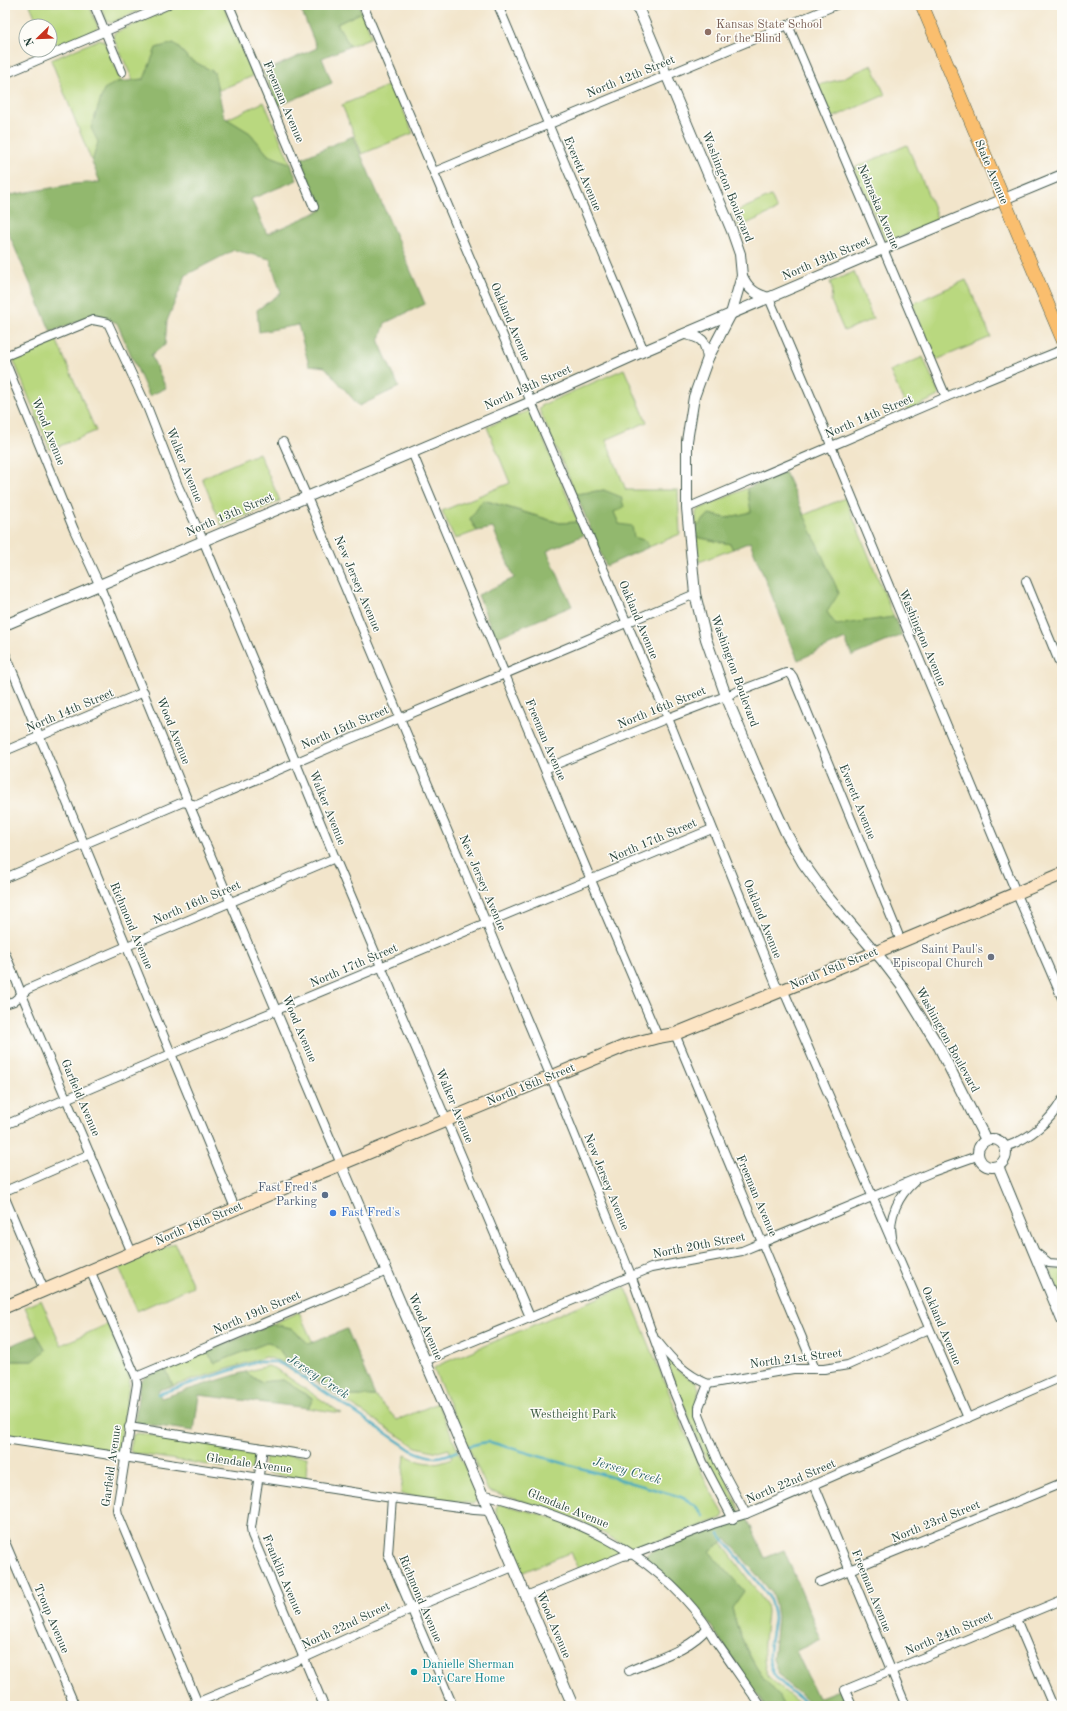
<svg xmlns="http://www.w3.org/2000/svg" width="1067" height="1711" font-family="'Old Standard TT',serif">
<rect width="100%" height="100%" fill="#fdfcf7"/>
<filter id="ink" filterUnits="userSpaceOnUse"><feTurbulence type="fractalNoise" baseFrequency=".025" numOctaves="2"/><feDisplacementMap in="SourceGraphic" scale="8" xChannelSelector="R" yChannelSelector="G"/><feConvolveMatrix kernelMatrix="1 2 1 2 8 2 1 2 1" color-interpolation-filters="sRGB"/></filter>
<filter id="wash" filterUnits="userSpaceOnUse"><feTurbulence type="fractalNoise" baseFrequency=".012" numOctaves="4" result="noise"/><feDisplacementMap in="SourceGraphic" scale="16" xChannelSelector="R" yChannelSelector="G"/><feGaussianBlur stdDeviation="0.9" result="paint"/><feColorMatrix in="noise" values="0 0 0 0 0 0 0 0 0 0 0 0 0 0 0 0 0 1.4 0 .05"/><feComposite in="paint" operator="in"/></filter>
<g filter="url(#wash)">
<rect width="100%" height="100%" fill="#f2e5cb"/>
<!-- green -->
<g fill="#b9d87f" stroke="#6c8a5a">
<polygon points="30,5 89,5 98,27 95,30 50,49 50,26 39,26"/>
<polygon points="100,5 152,5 111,23 107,21"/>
<polygon points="180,5 223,5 253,76 217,91 214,72 189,59 174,43 156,48 145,79 133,80 113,37 114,33"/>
<polygon points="362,12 372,37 350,46 337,24"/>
<polygon points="100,39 104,41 121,81 117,82 92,162 51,60"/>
<polygon points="872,65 885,95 832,118 818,85 838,80"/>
<polygon points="392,84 413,133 362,154 342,105"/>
<polygon points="264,102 291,164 268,155 250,133 227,119"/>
<polygon points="907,145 934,208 937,219 936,221 888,242 886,242 854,168"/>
<polygon points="771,196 777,210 739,227 733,213"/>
<polygon points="854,272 873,319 844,331 831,301 832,288 830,282"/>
<polygon points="966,280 991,337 936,360 912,304"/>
<polygon points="56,339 96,431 50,450 14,361 16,356"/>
<polygon points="923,357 939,394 938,396 908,411 890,371"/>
<polygon points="624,369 647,422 606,440 626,490 678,490 680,534 649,547 646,541 633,537 619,524 604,490 576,494 539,409 542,405"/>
<polygon points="528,411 532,412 578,522 560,523 484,500 470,519 477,531 455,539 442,511 510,483 487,427"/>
<polygon points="259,453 280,501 222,526 202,478"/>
<polygon points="747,488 752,512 726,518 709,514 696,528 696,512 699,509"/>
<polygon points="845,498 894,617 836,626 827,612 804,515"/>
<polygon points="696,537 730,544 733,549 699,562"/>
<polygon points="175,1243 193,1286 137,1311 119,1266"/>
<polygon points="1062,1269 1062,1293 1060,1293 1051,1272 1052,1270"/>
<polygon points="624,1287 626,1288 707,1485 724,1514 722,1518 634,1550 582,1522 558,1512 488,1491 434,1370 434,1368 441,1364"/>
<polygon points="41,1300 61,1345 108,1324 130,1380 119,1449 116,1451 5,1434 5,1361 33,1361 46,1350 37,1335 25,1307"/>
<polygon points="299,1312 313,1343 309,1344 291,1328 272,1324"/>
<polygon points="269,1342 279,1349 289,1364 266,1357 173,1386 166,1370 207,1352 215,1363"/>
<polygon points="667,1357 677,1370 696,1383 699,1388 696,1408 740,1511 738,1512 734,1511 728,1503 704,1455 665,1359"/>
<polygon points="268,1366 276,1369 341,1413 308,1408 313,1399 283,1380 260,1382 245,1372"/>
<path d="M338 1396H375L397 1420 438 1403 477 1496 476 1501 473 1504 401 1494 405 1455C424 1464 432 1466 452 1458L449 1449 438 1452 416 1447Z"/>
<polygon points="137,1433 252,1450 255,1453 254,1466 252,1469 246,1471 132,1453 130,1450 133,1435"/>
<polygon points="269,1453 307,1457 306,1479 266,1473 264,1470 265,1456"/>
<polygon points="499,1504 540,1514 586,1531 616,1548 618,1552 615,1556 579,1571 571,1552 521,1573 496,1512 496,1507"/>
<path d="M721 1542 766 1604 767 1611C766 1630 758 1665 771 1679 781 1689 792 1697 802 1706H783C778 1693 768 1685 760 1673 747 1653 737 1630 732 1608L744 1591 708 1551Z"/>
</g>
<!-- forest -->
<g fill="#92b86e" stroke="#587a51">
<polygon points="299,5 359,5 362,12 337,24 350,46 322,58 332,83 278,106 263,72 317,48"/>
<polygon points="174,43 189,59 214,72 224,117 250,133 268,155 291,164 297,180 251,199 267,234 322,210 300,159 353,136 425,304 385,323 379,342 399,387 359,406 325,367 309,365 298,325 259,332 257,310 281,293 270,259 234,250 186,275 167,321 165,345 151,355 166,388 149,396 117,323 97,314 51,332 5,225 5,196 74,184 100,182 92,162 98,142 91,128 104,89 117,82 144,79 156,48"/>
<polygon points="785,472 839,593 827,612 836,625 894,617 902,635 852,656 845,639 798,660 750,542 733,549 730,544 696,537 696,528 709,514 726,518 751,512 747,488"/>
<polygon points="604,490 621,497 624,507 614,512 619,524 632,526 634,537 646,541 649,547 606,566 576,494"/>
<polygon points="483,500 560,523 578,522 584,535 547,551 572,606 495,638 478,595 514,578 493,528 477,531 470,519"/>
<polygon points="272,1324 291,1328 309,1344 347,1329 375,1396 338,1396 289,1364 279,1349 269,1342 215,1363 207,1352"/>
<polygon points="37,1335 46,1350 33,1361 5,1361 5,1348"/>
<polygon points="166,1370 173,1386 158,1390 161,1398 245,1372 260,1382 283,1380 313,1399 308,1408 199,1395 194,1431 137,1423 135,1420 140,1382 145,1377"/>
<path d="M747 1518 765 1558 784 1550 821 1639 796 1651 818 1698 841 1689 849 1706H814L784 1681 777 1671 773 1659 777 1617 775 1604 771 1592 727 1539 709 1551 744 1591 732 1608C737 1630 747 1654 760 1673 768 1685 779 1692 783 1706H765L700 1610 647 1559 646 1555 651 1551Z"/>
</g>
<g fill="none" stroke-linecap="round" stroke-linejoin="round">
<!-- stream -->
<g stroke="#40a9c0" stroke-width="2.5">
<path d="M158 1394 257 1362H276L286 1366 411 1450C429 1458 438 1460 457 1451"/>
<path d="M469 1446 481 1443 490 1442 681 1497C691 1501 697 1506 704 1516"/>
<path d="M719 1534 768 1595C771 1603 774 1610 774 1618 772 1639 762 1660 777 1678 786 1689 799 1697 810 1706"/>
</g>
</g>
</g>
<g filter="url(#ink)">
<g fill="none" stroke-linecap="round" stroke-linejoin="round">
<defs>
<g id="minor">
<polyline points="94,5 122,72"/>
<polyline points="229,5 314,207"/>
<polyline points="363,5 531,402 668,718 776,985 786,996 968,1418"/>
<polyline points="498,5 644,351"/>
<polyline points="788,25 946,397"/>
<polyline points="5,74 167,5"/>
<polyline points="434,172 836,5"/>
<polyline points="769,298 828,437 831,446 1013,885 1062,998"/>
<polyline points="5,356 93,320 108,323 148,409 178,486 203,540 296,763 335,858 530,1317"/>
<polyline points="5,361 74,530 99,584 189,804 341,1164"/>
<polyline points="283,442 307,497 551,1077 631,1275 671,1385 703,1462 733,1519"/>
<polyline points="412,452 591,880 658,1037"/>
<polyline points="687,508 946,397 1062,350"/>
<polyline points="1026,581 1062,669"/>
<polyline points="5,653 235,1208"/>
<polyline points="5,751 144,692"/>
<polyline points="545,769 668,718 786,673 790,673 793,677 901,941"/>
<polyline points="5,878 183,802 197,805 348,740 695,594"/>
<polyline points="5,953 22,995 132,1253"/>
<polyline points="5,1004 14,1001 28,989 127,946 335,858"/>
<polyline points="675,1034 815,1369"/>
<polyline points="5,1125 171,1054 712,829"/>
<path d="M1005 1147C1029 1139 1050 1122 1062 1100"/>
<polyline points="5,1191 90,1154"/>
<polyline points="5,1198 44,1290"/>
<path d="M892 1237C888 1217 899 1195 914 1182"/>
<polyline points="1035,1252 1049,1263 1062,1264"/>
<polyline points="90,1270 136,1377 137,1384 117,1509 118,1514 199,1706"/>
<path d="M657 1341C673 1361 684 1373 708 1384"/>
<polyline points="425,1361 651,1268 742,1251 932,1172 977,1156"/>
<polyline points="136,1377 387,1271"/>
<polyline points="708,1384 793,1369 824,1369 848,1365 929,1329"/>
<polyline points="708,1384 699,1407 699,1415 718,1462 746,1514"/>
<polyline points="129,1427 307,1455"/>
<polyline points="5,1439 392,1498 474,1509 489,1510"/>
<polyline points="263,1448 251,1528 252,1535 324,1706"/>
<polyline points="814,1484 906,1706"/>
<path d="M482 1494C569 1515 648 1547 703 1621 707 1626 710 1633 714 1639 730 1661 745 1684 761 1706"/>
<polyline points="392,1498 388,1554 453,1706"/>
<polyline points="5,1542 75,1706"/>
<polyline points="820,1582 1062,1483"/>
<polyline points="526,1596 623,1556 634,1554 713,1524 746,1514 1062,1377"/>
<polyline points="1016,1619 1053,1706"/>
<path d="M629 1671C653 1660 692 1649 707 1628"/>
<polyline points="189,1706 304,1658 411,1609 513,1567"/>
<polyline points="852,1706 845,1690 1062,1600"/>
</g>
<g id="tertiary">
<polyline points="637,5 732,231 740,254 742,276 731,314 708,358 694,397 687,441 687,508 695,594 706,639 726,696 755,765 786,833 803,863 826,895 882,960 901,985 939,1047 986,1140"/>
<path d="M742 276C748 289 755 294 769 298"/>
<path d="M685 334C702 338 705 339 708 358"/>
<polyline points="5,625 531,402 644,351 883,249 1062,175"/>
<circle cx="992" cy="1153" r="14"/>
<polyline points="341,1164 573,1706"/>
<polyline points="998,1166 1062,1320"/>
</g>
<polyline id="secondary" points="5,1307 310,1177 625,1046 658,1037 675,1034 874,953 1062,874"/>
<polyline id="primary" points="922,5 1062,338"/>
</defs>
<!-- minor casing -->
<use href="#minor" stroke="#3f564b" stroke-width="10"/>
<!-- tertiary casing -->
<use href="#tertiary" stroke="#3f564b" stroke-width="12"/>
<!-- secondary casing -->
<use href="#secondary" stroke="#3f564b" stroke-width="14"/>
<!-- primary casing -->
<use href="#primary" stroke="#3f564b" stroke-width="14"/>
<!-- minor -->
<use href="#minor" stroke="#fff" stroke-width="8"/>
<!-- tertiary -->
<use href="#tertiary" stroke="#fff" stroke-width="10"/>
<!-- secondary -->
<use href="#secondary" stroke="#fde5c5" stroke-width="12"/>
<!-- primary -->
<use href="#primary" stroke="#fabe6e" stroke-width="13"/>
</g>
</g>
<!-- markers -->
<circle fill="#8d6e63" stroke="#fdfcf7" stroke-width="1.5" cx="708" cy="32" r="4"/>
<circle fill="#6b7280" stroke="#fdfcf7" stroke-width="1.5" cx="991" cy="957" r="4"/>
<circle fill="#5c6f8a" stroke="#fdfcf7" stroke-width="1.5" cx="325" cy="1195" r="4"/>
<circle fill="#3f7fe0" stroke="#fdfcf7" stroke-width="1.5" cx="333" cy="1213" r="4"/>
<circle fill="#0f9aa8" stroke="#fdfcf7" stroke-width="1.5" cx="414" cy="1672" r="4"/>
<g text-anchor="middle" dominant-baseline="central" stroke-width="3" stroke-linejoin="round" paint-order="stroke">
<!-- education labels -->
<g font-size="12" fill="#785e54" stroke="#fdfcf7" text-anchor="start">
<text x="716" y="25">Kansas State School<tspan x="716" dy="14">for the Blind</tspan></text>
</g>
<!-- street labels -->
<g font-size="12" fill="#1f3d34" stroke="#fdfcf7">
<text transform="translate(631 77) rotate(-22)">North 12th Street</text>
<text transform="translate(283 102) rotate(67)">Freeman Avenue</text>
<text transform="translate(991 172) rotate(67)">State Avenue</text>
<text transform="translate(582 174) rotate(67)">Everett Avenue</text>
<text transform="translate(727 187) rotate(68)">Washington Boulevard</text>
<text transform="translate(878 207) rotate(67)">Nebraska Avenue</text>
<text transform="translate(826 259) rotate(-23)">North 13th Street</text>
<text transform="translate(510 322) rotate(67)">Oakland Avenue</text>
<text transform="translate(528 388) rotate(-24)">North 13th Street</text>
<text transform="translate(869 417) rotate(-23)">North 14th Street</text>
<text transform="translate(48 432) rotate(68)">Wood Avenue</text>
<text transform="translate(184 465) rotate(68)">Walker Avenue</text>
<text transform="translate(230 515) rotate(-23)">North 13th Street</text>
<text transform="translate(357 584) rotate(67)">New Jersey Avenue</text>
<text transform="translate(638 620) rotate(67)">Oakland Avenue</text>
<text transform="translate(922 638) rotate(67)">Washington Avenue</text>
<text transform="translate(734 671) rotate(70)">Washington Boulevard</text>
<text transform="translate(662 708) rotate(-22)">North 16th Street</text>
<text transform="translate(70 711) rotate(-23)">North 14th Street</text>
<text transform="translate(345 728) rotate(-23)">North 15th Street</text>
<text transform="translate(173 731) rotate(68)">Wood Avenue</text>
<text transform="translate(545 740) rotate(67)">Freeman Avenue</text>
<text transform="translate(857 802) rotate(68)">Everett Avenue</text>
<text transform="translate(327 808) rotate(68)">Walker Avenue</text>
<text transform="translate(653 841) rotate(-23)">North 17th Street</text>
<text transform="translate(482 883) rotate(67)">New Jersey Avenue</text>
<text transform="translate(197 903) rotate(-23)">North 16th Street</text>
<text transform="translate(762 919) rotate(68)">Oakland Avenue</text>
<text transform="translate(131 926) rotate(67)">Richmond Avenue</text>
<text transform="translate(354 966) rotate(-23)">North 17th Street</text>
<text transform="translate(834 969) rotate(-22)">North 18th Street</text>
<text transform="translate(299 1029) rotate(67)">Wood Avenue</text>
<text transform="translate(947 1040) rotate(61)">Washington Boulevard</text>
<text transform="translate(531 1085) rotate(-22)">North 18th Street</text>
<text transform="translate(80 1098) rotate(67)">Garfield Avenue</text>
<text transform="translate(454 1106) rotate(67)">Walker Avenue</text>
<text transform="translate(606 1182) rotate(68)">New Jersey Avenue</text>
<text transform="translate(756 1196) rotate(67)">Freeman Avenue</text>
<text transform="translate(199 1224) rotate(-23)">North 18th Street</text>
<text transform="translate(699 1246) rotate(-11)">North 20th Street</text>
<text transform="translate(257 1313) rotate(-23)">North 19th Street</text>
<text transform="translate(941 1326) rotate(67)">Oakland Avenue</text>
<text transform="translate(425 1327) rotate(67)">Wood Avenue</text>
<text transform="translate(796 1359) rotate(-7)">North 21st Street</text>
<text transform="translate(249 1464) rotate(8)">Glendale Avenue</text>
<text transform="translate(112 1466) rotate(-82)">Garfield Avenue</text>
<text transform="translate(791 1482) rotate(-23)">North 22nd Street</text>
<text transform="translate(568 1509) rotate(22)">Glendale Avenue</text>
<text transform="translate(936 1522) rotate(-22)">North 23rd Street</text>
<text transform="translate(282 1575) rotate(67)">Franklin Avenue</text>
<text transform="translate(871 1591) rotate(68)">Freeman Avenue</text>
<text transform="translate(420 1599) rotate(67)">Richmond Avenue</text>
<text transform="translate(51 1619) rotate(67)">Troup Avenue</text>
<text transform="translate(553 1625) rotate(67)">Wood Avenue</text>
<text transform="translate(346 1626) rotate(-25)">North 22nd Street</text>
<text transform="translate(949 1634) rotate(-23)">North 24th Street</text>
</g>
<!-- worship labels -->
<g font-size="12" fill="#5b616d" stroke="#fdfcf7" text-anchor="end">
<text x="983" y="950">Saint Paul's<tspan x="983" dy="14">Episcopal Church</tspan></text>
</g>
<!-- service labels -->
<g font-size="12" fill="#4e5e75" stroke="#fdfcf7" text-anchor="end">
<text x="317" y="1188">Fast Fred's<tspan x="317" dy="14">Parking</tspan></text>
</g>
<!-- shop labels -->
<g font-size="12" fill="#366cbe" stroke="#fdfcf7" text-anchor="start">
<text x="341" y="1213">Fast Fred's</text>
</g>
<!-- park labels -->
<g font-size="12" fill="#3e5c43" stroke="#fdfcf7">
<text x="573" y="1415">Westheight Park</text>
</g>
<!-- culture labels -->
<g font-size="12" fill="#0d838f" stroke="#fdfcf7" text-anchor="start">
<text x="422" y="1665">Danielle Sherman<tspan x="422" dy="14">Day Care Home</tspan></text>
</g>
<!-- water labels -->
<g font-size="13" font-style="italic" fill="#2b6365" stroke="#fdfcf7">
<text transform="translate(318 1377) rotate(33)">Jersey Creek</text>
<text transform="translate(627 1471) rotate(16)">Jersey Creek</text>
</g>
</g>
<!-- margin -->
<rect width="1067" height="1711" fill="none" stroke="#fdfcf7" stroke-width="20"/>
<!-- north arrow -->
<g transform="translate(38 38) rotate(247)"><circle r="19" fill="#fdfcf7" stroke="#a4b0a9"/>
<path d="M0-3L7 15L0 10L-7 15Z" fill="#c8321e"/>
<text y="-6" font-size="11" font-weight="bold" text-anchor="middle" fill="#1f3d34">N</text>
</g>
</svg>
